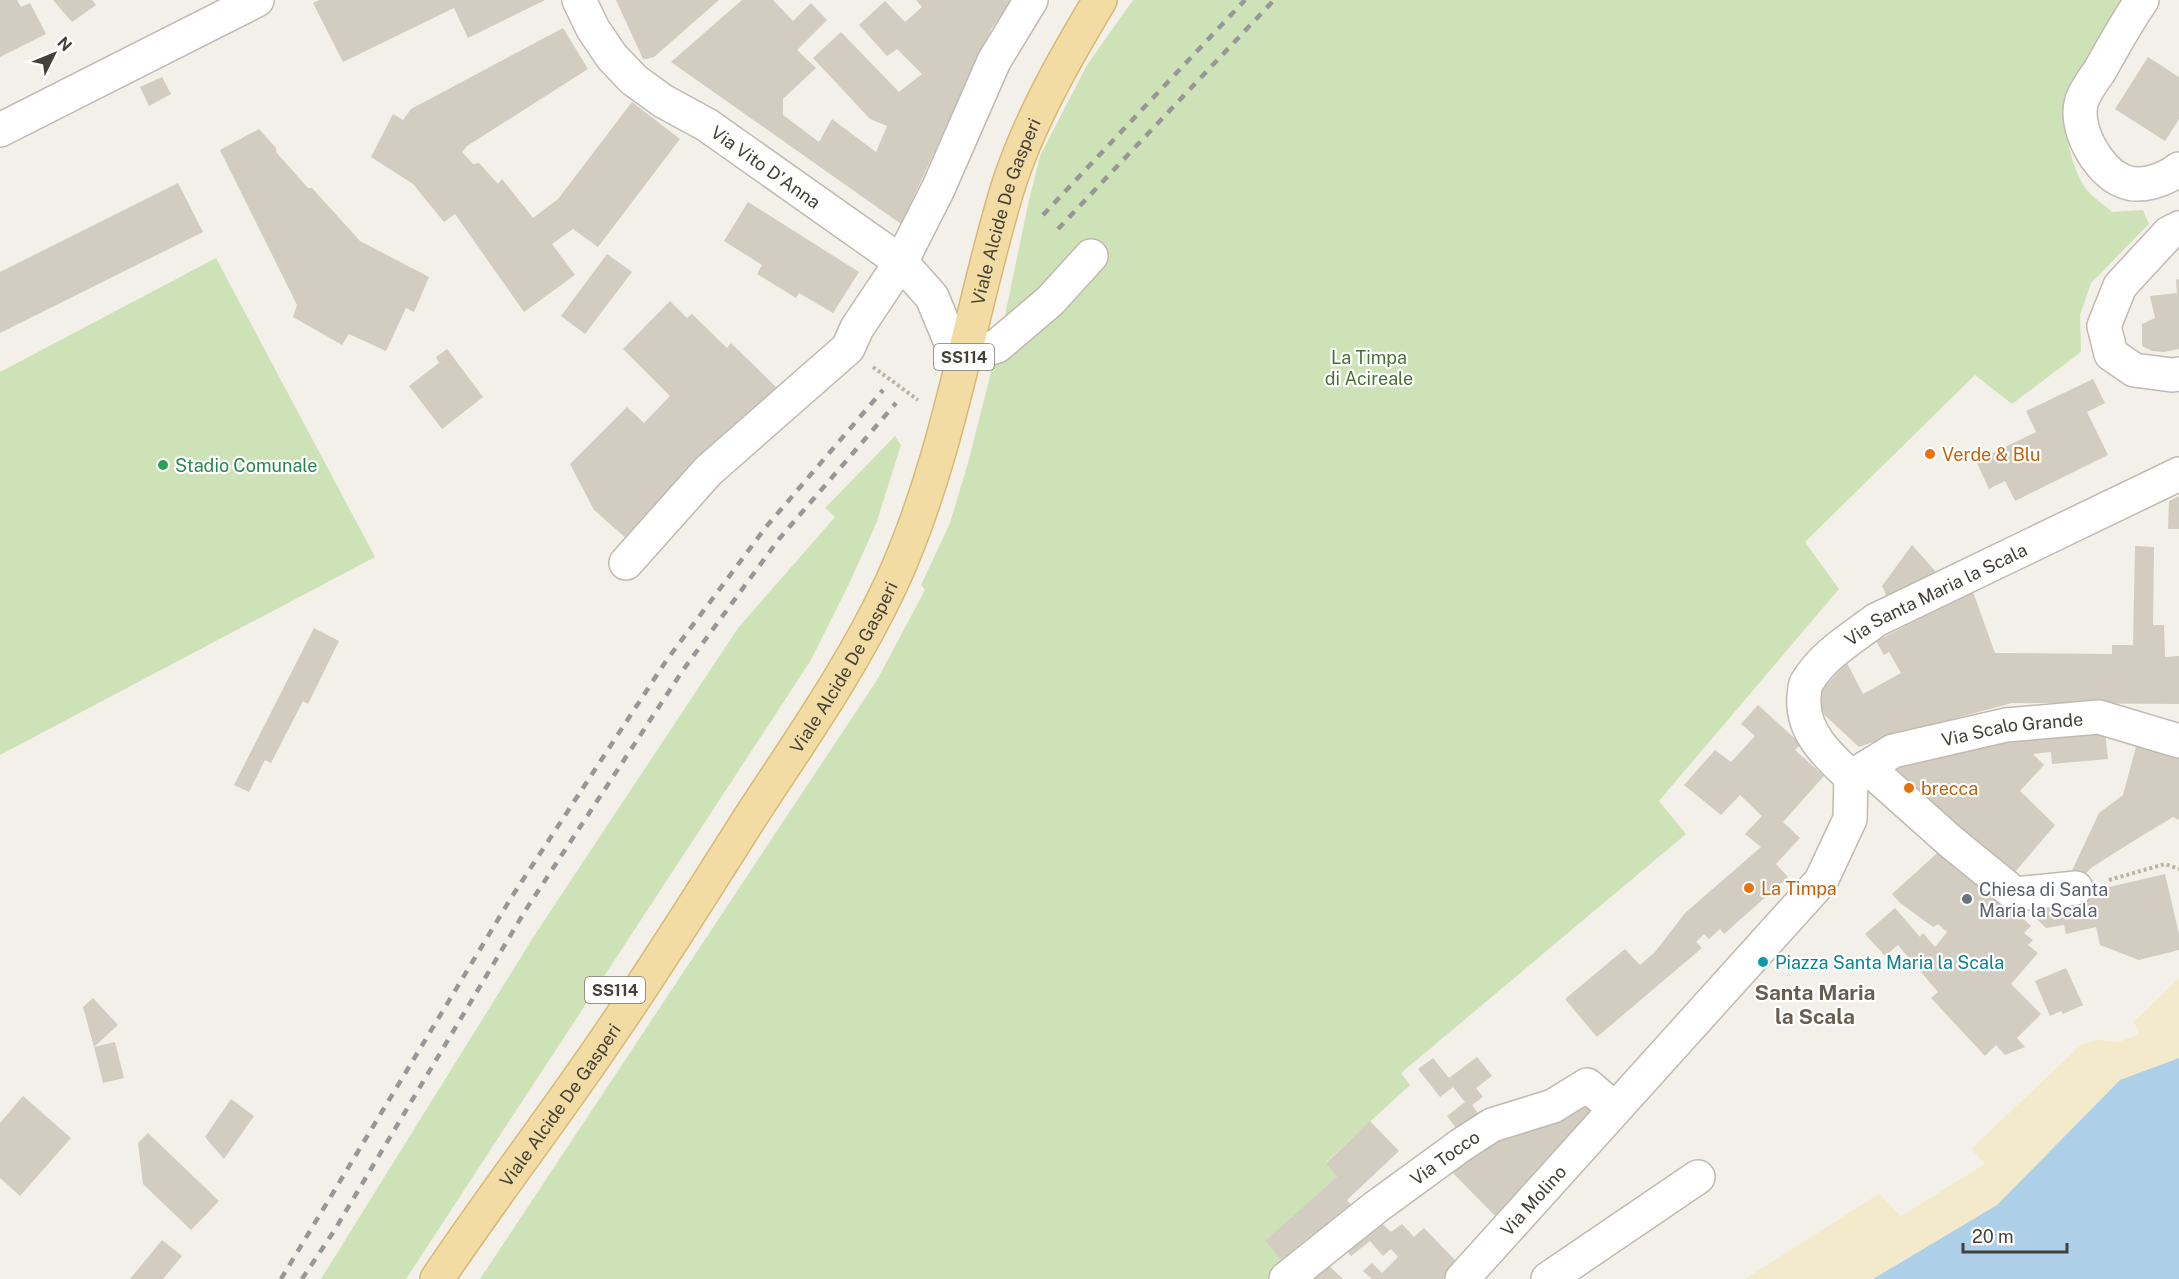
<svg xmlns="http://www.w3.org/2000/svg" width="2179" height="1279" font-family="'Public Sans',sans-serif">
<rect width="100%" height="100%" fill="#f3f0e9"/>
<!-- green -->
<g fill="#cee2b7">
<path d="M1133 0H2125L2064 98C2064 127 2069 161 2084 186 2090 196 2104 204 2112 212L2143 210 2149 224 2091 283 2080 315 2081 352 2012 404 1975 375 1805 542 1839 589 1659 801 1686 834 1401 1073 1410 1085 1326 1162 1337 1177 1288 1267 1270 1279H480L877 680 925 590 921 585 950 523 968 463 1003 325 1029 200 1040 156 1087 65Z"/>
<polygon points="216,258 375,557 0,755 0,372"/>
<polygon points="895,436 901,445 876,524 849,584 811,660 406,1279 321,1279 536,933 738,628 835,517 825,508"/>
</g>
<!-- sand -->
<polygon fill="#f2eaca" points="2179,978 2179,1058 2120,1080 1997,1205 1873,1279 1745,1279 1879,1194 1901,1216 1985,1164 1971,1149 2082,1044 2099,1040 2119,1042 2139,1034 2134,1022"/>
<!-- water -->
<polygon fill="#adcfe8" points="2179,1058 2179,1279 1873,1279 1997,1205 2120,1080"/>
<!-- building -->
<g fill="#d3ccc0">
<polygon points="0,0 17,0 21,7 30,3 46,34 0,57"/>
<polygon points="53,0 92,0 96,5 72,22"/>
<polygon points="319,0 545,0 468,38 454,8 343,62 313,3"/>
<polygon points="616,0 719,0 654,57 647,59 643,59"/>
<polygon points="742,0 773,0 793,21 811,3 827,20 797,50 816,68 783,99 783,115 819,142 832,119 876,152 887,126 870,119 813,58 841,32 899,92 922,74 897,49 887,56 859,25 885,1 905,22 922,7 916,0 1012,0 992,28 901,224 671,62"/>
<polygon points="563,28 588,69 467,146 462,152 473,164 479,163 498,184 502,179 533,218 558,199 632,102 680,139 598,247 573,229 552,244 575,275 524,312 455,214 444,222 413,184 371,157 393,114 403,120 411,109"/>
<polygon points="2148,57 2179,77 2179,119 2165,141 2115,109"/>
<polygon points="162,77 171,94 149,106 140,87"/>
<polygon points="259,129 276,148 276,152 308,188 312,188 360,241 429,277 414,312 406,308 386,351 349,334 342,345 293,317 297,305 220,150"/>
<polygon points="178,183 203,232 0,333 0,272"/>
<polygon points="748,202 859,272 833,313 799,293 796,298 757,274 762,265 724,241"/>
<polygon points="607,254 632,272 585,334 561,316"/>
<polygon points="2179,279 2179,349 2164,352 2152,351 2142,346 2142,324 2155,318 2150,296 2177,293 2176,280"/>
<polygon points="670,301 687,318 692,314 727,348 731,343 777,388 627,539 594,510 570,464 627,407 644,423 670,396 623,349"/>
<polygon points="447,349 483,397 442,429 409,386 439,363 436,357"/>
<polygon points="2093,379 2105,403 2087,412 2108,455 2015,501 2005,481 1989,489 1976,461 2036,432 2026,411"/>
<polygon points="2179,496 2179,529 2168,529 2169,501"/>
<polygon points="1912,545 1937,573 1888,599 1882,586"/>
<polygon points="2135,546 2154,547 2153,625 2164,625 2165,657 2179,656 2179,704 2012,703 1893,735 1859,747 1819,710 1818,694 1847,663 1863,694 1901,673 1889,652 1884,655 1876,641 1973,592 1995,653 2112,654 2112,645 2133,645"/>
<polygon points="314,628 339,641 308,704 303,701 271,763 265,760 249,792 234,785"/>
<polygon points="1758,705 1801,744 1795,750 1824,776 1783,822 1800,838 1776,864 1788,877 1724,934 1720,929 1709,939 1704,934 1696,942 1702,948 1597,1037 1565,999 1625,949 1640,965 1655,952 1685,913 1761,847 1745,834 1762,816 1740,795 1721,815 1684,785 1715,750 1731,762 1755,736 1741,724"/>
<polygon points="2105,731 2108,759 2052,764 2051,752 2033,754 2044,765 2020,791 2055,825 2009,879 1890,777 1900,765 1954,744"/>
<polygon points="2137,743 2179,758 2179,820 2173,817 2127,845 2091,868 2077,883 2070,875 2099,813 2123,795"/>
<polygon points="1945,846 2031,926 2024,933 2033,940 2028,945 2038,953 2011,984 2041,1014 2017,1038 2025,1047 2005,1055 1996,1045 1985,1056 1931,998 1938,992 1898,945 1885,956 1865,934 1895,908 1920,937 1923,933 1935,947 1947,932 1938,924 1933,927 1900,903 1892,894"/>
<polygon points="2165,874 2179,934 2179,950 2139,960 2100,945 2096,927 2066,934 2064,925 2046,928 2035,917 2032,905"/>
<polygon points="2066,968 2083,1005 2063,1014 2061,1011 2050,1016 2035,981"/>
<polygon points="93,998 118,1025 94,1047 83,1007"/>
<polygon points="115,1042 124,1078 103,1083 94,1047"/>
<polygon points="1477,1057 1492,1076 1476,1088 1483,1097 1472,1105 1483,1120 1462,1136 1447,1116 1465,1102 1453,1087 1440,1097 1418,1069 1433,1058 1449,1078"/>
<polygon points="23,1096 71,1138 20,1196 0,1178 0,1123"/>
<polygon points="1582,1098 1595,1112 1500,1221 1451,1171 1492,1139"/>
<polygon points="231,1099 254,1116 224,1159 205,1137"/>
<polygon points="1370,1121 1399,1151 1347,1200 1355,1209 1288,1267 1265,1241 1337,1177 1326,1163"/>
<polygon points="148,1133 219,1201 191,1230 143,1184 138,1143"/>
<polygon points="1379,1221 1391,1232 1402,1224 1414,1237 1424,1228 1458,1263 1443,1279 1372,1279 1363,1271 1372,1263 1382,1273 1398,1257 1391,1249 1383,1256 1370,1241 1351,1256 1345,1249"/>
<polygon points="162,1240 182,1256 163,1279 130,1279"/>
<polygon points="1327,1264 1343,1279 1308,1279"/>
</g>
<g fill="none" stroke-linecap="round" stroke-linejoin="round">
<defs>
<g id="minor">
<path id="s1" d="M579 0 593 29 612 57 634 80 663 101 707 125 901 262 932 297 949 338"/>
<path d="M2142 0C2126 23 2113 47 2099 72 2093 80 2086 90 2082 100 2073 126 2097 171 2123 181 2140 189 2165 180 2179 169"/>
<polyline points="0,130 257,0"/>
<polyline points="2179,228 2169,233 2120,286 2104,326 2111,354 2134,370 2172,375 2179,374"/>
<polyline points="965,356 997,346 1050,301 1091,256"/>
<polyline points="626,563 708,471 848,348 857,328 901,262 938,189 994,61 1031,0"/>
<polyline points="1867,767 1950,841 2015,894 2076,888"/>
<path id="s2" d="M1851 777C1827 755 1801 731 1804 696 1805 691 1804 686 1807 682 1823 655 1852 638 1876 620L2179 474"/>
<path id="s3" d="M1851 777 1893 751 2006 725 2099 717 2179 741"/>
<path id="s4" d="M1286 1279 1376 1207 1461 1145 1492 1125 1553 1106 1587 1085 1615 1109"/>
<path id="s5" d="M1462 1279 1821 881 1850 819 1851 777"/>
<polyline points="1548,1279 1698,1177"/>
</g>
<g id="major">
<path id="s6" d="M437 1279C494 1194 557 1113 614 1028 662 958 707 885 753 813 802 738 854 664 892 582 949 457 968 320 1007 190 1028 123 1064 60 1100 0"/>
</g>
</defs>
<!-- minor casing -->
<use href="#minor" stroke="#c0bab0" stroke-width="36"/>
<!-- major casing -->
<use href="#major" stroke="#d5b974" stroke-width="36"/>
<!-- path -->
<g stroke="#bdb3a0" stroke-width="4" stroke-dasharray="3 3" stroke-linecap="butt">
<polyline points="873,367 918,400"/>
<polyline points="2109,880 2165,864 2179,869"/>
</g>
<!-- minor -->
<use href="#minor" stroke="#fff" stroke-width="33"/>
<!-- major -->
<use href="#major" stroke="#f2dca3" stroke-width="33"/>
<!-- rail -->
<g stroke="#979797" stroke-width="4.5" stroke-dasharray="8 8" stroke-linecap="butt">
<polyline points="1043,215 1245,0"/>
<polyline points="1058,229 1274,0"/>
<polyline points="281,1279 511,898 666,661 766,527 883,390"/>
<polyline points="302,1279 334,1231 525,911 683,670 779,539 896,403"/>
</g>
</g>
<!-- markers -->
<g fill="#e8710a" stroke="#fff" stroke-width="2">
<circle cx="1930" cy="454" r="6"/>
<circle cx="1909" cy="788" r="6"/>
<circle cx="1749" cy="888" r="6"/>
</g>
<circle fill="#2e9e5b" stroke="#fff" stroke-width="2" cx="163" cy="465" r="6"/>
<circle fill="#6b7280" stroke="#fff" stroke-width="2" cx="1967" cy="899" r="6"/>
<circle fill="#0f9aa8" stroke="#fff" stroke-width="2" cx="1763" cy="962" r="6"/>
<g text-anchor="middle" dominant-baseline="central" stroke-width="4.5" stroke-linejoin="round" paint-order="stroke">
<!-- shield labels -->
<g fill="#fff" stroke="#7d7974" stroke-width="1.5">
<rect x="934" y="344" width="60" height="26" rx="4.5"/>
<rect x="585" y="977" width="60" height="26" rx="4.5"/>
</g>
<g font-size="16" font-weight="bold" fill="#454038">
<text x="964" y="357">SS114</text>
<text x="615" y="990">SS114</text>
</g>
<!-- street labels -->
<g font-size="18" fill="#454038" stroke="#fff">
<text stroke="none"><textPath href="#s1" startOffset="256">Via Vito D'Anna</textPath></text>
<text stroke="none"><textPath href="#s6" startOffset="1221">Viale Alcide De Gasperi</textPath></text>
<text stroke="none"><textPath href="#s2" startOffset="270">Via Santa Maria la Scala</textPath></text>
<text stroke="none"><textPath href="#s6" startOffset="735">Viale Alcide De Gasperi</textPath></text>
<text stroke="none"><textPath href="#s3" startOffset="171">Via Scalo Grande</textPath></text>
<text stroke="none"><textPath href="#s6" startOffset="213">Viale Alcide De Gasperi</textPath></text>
<text stroke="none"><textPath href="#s4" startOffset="200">Via Tocco</textPath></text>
<text stroke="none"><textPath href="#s5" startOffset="106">Via Molino</textPath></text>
</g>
<!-- park labels -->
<g font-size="18" fill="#497032" stroke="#fff">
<text x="1369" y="357">La Timpa<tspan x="1369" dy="21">di Acireale</tspan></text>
</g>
<!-- food labels -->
<g font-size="18" fill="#c56008" stroke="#fff" text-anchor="start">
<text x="1942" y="454">Verde &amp; Blu</text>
<text x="1921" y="788">brecca</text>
<text x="1761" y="888">La Timpa</text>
</g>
<!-- leisure labels -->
<g font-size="18" fill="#27864d" stroke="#fff" text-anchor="start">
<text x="175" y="465">Stadio Comunale</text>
</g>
<!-- worship labels -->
<g font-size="18" fill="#5b616d" stroke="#fff" text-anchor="start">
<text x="1979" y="889">Chiesa di Santa<tspan x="1979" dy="21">Maria la Scala</tspan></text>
</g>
<!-- culture labels -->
<g font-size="18" fill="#0d838f" stroke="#fff" text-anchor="start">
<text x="1775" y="962">Piazza Santa Maria la Scala</text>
</g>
<!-- quarter labels -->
<g font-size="21" font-weight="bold" fill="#675e51" stroke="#fff">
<text x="1815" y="992">Santa Maria<tspan x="1815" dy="24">la Scala</tspan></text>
</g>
</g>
<!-- north arrow -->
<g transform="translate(54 54) rotate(47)" stroke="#ffffff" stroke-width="4.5" paint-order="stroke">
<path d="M0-4.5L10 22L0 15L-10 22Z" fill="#454038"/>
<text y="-9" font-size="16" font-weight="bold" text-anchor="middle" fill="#454038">N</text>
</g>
<!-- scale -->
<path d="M1963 1243v9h104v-9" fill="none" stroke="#454038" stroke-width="3"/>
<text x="1972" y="1243" font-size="18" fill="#454038" stroke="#ffffff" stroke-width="4.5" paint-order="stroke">20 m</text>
</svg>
